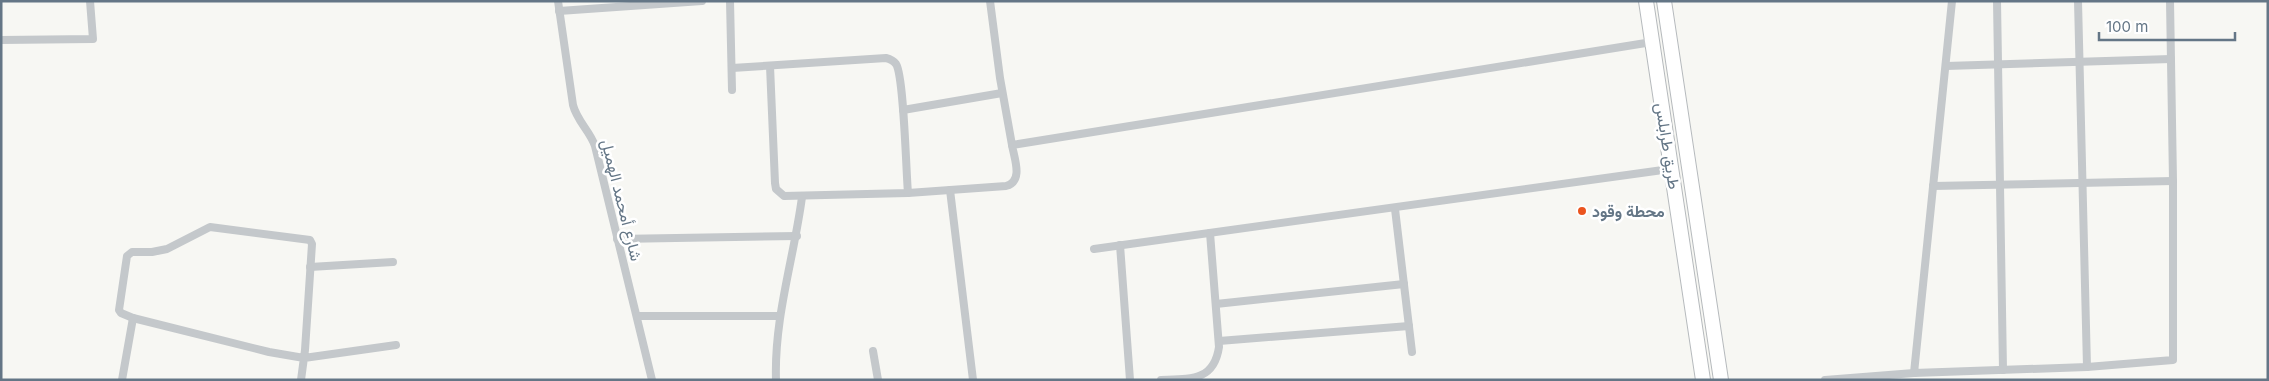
<svg xmlns="http://www.w3.org/2000/svg" width="2269" height="381" font-family="Inter,Vazirmatn,sans-serif">
<rect width="100%" height="100%" fill="#f7f7f3"/>
<g fill="none" stroke-linecap="round" stroke-linejoin="round">
<defs>
<g id="highway">
<polyline points="1646,1 1703,380"/>
<polyline points="1664,1 1721,380"/>
</g>
</defs>
<!-- highway casing -->
<use href="#highway" stroke="#b6babd" stroke-width="16"/>
<!-- street -->
<g stroke="#c4c8cb" stroke-width="8">
<path d="M558 1 573 105C577 121 590 131 595 146L652 380"/>
<polyline points="730,1 732,90"/>
<polyline points="990,1 1000,78 1012,145 1652,42"/>
<polyline points="1952,1 1914,373 2087,367 2173,360 2173,181 2170,1"/>
<polyline points="1997,1 2003,370"/>
<polyline points="2078,1 2087,367"/>
<polyline points="559,11 702,1"/>
<polyline points="1,40 93,39 90,1"/>
<path d="M770 66 775 183 776 189 784 196 908 193 1006 186C1024 181 1014 158 1012 145"/>
<polyline points="1946,66 2171,59"/>
<path d="M732 68 886 58C890 59 893 60 896 64 904 76 906 172 908 193"/>
<polyline points="903,110 1002,93"/>
<polyline points="1933,186 2173,181"/>
<polyline points="950,190 973,380"/>
<polyline points="1395,209 1412,352"/>
<polyline points="617,239 797,236"/>
<polyline points="1120,245 1130,380"/>
<polyline points="1094,249 1670,169"/>
<polyline points="310,267 393,262"/>
<polyline points="1216,304 1404,284"/>
<polyline points="637,316 779,316"/>
<polyline points="1219,341 1409,326"/>
<polyline points="873,351 878,380"/>
<polyline points="122,380 133,318"/>
<polyline points="301,380 305,350 312,244 310,240 210,227 167,249 152,252 132,252 127,256 119,310 121,313 133,318 269,352 304,358 396,345"/>
<path d="M776 380C774 317 794 258 802 197"/>
<path d="M1161 380C1191 379 1214 381 1219 347L1210 233"/>
<polyline points="1825,380 1914,373"/>
</g>
<!-- highway -->
<use href="#highway" stroke="#fff" stroke-width="14"/>
</g>
<!-- markers -->
<circle fill="#eb541e" stroke="#fff" stroke-width="2" cx="1582" cy="211" r="5"/>
<g text-anchor="middle" dominant-baseline="central" stroke-width="5" stroke-linejoin="round" paint-order="stroke">
<!-- street labels -->
<g font-size="16" fill="#647686" stroke="#fff">
<text transform="translate(1668 146) rotate(81)">طريق طرابلس</text>
<text transform="translate(622 200) rotate(76)">شارع أمحمد الهميل</text>
</g>
<!-- poi labels -->
<g font-size="16" font-weight="bold" fill="#647686" stroke="#fff" text-anchor="start">
<text x="1592" y="211">محطة وقود</text>
</g>
</g>
<!-- border -->
<rect width="2269" height="381" fill="none" stroke="#647686" stroke-width="5"/>
<!-- scale -->
<path d="M2099 32v8h136v-8" fill="none" stroke="#647686" stroke-width="2.5"/>
<text x="2106" y="32" font-size="15" fill="#647686" stroke="#ffffff" stroke-width="4" paint-order="stroke">100 m</text>
</svg>
